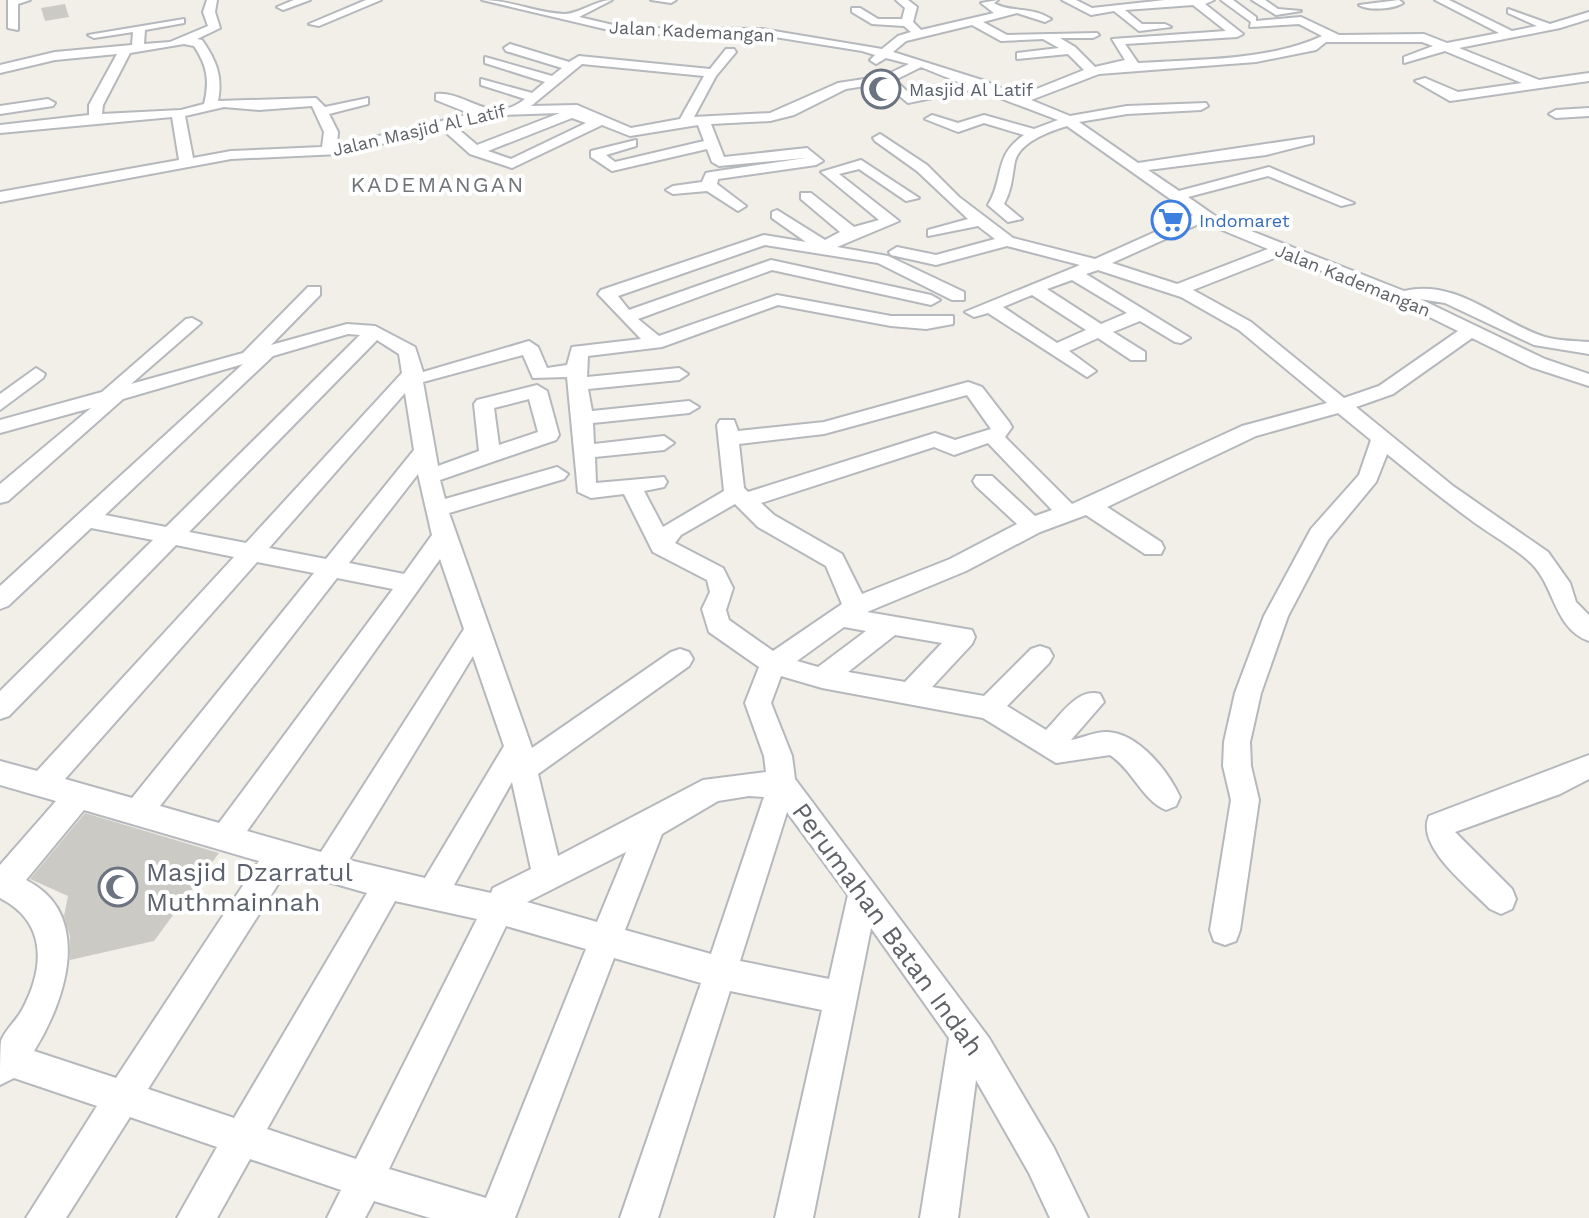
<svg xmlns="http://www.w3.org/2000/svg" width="1589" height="1218" font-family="'Work Sans',sans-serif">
<rect width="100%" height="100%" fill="#f1efe8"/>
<!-- building -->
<g fill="#cccac5">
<polygon points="65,4 69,17 45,21 41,8"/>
<polygon points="85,813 219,853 154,941 70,960 70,936 64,916 68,896 30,879"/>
</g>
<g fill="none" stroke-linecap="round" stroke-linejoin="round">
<defs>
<g id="minor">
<polygon points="8,0 30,0 18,4 18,30 8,28"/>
<path d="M207 0H217L215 12 220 28 197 39 202 40C216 60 223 76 218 101L316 98 325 107 368 98V104L329 114 338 132 337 146 471 114 436 100V94C468 91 490 127 525 99L481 85V79L532 93 545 82 485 63V57L552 76 562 68 506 51 504 48 510 44 569 62 579 56 710 69 726 49H734L736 52 716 76 694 117 770 113 838 83 884 76 909 64 886 58 876 64 870 60 875 55 862 51 762 35 626 34 482 0C510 0 536 13 564 14 580 14 595 0 612 0L579 17 626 28 762 29 882 49 898 36 911 32 904 26 872 24 852 12V8H860L878 19H902L905 8 896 0H908L917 7 913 22 921 30 994 13 981 3 998 0 994 3C1010 13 1032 6 1051 19L1045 22 1017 13 983 22 1007 35 1097 33 1099 35 1093 38H1060L1075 47 1095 67 1125 60 1112 39 1226 31 1193 5 1125 10 1142 24H1165L1171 27 1139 31 1114 11 1091 15 1062 0H1076L1092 8 1165 0H1214L1205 4 1243 34 1237 37 1125 44 1138 63C1198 59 1268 61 1322 36L1299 24 1250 27 1251 22 1221 0H1233L1256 17V21L1301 17 1339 35 1424 34 1447 43 1499 33 1435 0H1449L1512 31 1537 26 1508 13V9L1550 24 1589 12V19L1560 28 1459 48 1539 80 1589 73V81L1450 101 1415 81 1425 78 1458 92 1522 83 1445 51 1404 63V57L1433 46 1422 42H1326L1316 50 1256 62 1099 74 1031 100 1070 116 1127 106 1206 103 1208 106 1201 110 1127 114 1079 122 1138 163 1313 137V143L1266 155 1148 170 1179 191 1269 167 1354 203 1341 206 1268 176 1188 197 1218 218 1404 291C1457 278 1498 322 1545 337 1559 341 1575 341 1589 342V354L1534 345 1445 303 1420 299 1545 359 1589 374V386L1531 367 1472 338 1393 394 1356 407 1453 486 1548 552 1570 583 1576 602 1589 615V641C1554 629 1555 586 1531 563 1515 548 1493 536 1475 523 1445 501 1416 478 1387 454L1376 482 1328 540 1288 616 1261 693 1250 742 1251 766 1259 800 1240 930 1236 941 1225 945 1214 941 1210 930 1231 800 1223 766 1224 742 1235 693 1264 616 1311 529 1359 475 1371 440 1338 413 1256 436 1107 507 1161 542 1164 548 1161 554H1145L1086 515 1040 532 966 571 867 612 972 630 975 637 972 644 932 687 984 696 1031 649 1040 646 1049 649 1053 656 1049 663 1007 706 1046 730C1060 716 1078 687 1100 694L1104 702 1071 740C1083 738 1096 731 1108 732 1139 734 1168 771 1180 797L1176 806 1166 810C1143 801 1132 769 1110 755L1056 763 983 718 822 688 781 676 771 703 792 756 795 779 989 1038 1054 1148 1088 1218H1050L1029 1173 976 1080 958 1218H920L949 1038 871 928 813 1218H775L822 1010 730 991 658 1218H620L701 983 614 958 515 1218H430L374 1201 365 1218H327L341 1190 250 1159 217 1218H177L217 1147 130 1117 66 1218H26L97 1106 14 1078 0 1085C0 1073 0 1052 1 1041 5 1030 16 1021 22 1010 45 967 47 922 0 898V865L56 801 0 785V761L37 771 234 557 176 545 9 716 0 719V691L153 540 91 528 8 606 0 609V586L243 364 123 399 8 501 0 503V484L91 408 0 433V420L102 392 186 319 192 318 201 323 131 384 243 353 308 287H320V295L271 345 347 324 375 326 415 347 423 372 529 341 538 347 547 368 567 365 572 347 641 339 598 294 601 290 764 235 806 242 772 218V212L777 210 825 240 840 232 801 199V193H811L854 227 879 220 821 172 861 160 919 198 906 201 859 169 839 174 899 221 837 247 888 256 964 292V300H952L878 263 765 245 618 296 629 310 771 260 931 295 940 300 931 305 772 270 638 319 659 336 777 295 891 316H953V324L926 329 891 326 778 305 662 347 588 356 587 377 679 368 688 374 679 380 588 389 592 411 689 401 699 407 689 413 593 423 594 444 664 436 674 443 664 450 595 457 596 483 664 477 667 482 664 487 644 491 663 527 724 491 717 425 720 420H734L738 431 824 422 968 382 982 387 1009 422 1012 427 1005 437 1072 504 1242 426 1327 403 1239 330 1181 297 1098 270 1086 274 1190 338 1181 343 1175 342 1140 321 1113 332 1145 352V360H1131L1098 338 1069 351 1096 371 1087 377 988 313 974 317 965 312 1080 265 1007 246 936 265 891 255 889 252 897 247 936 255 995 239 978 226 928 236V230L968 219 917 171 875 141 873 138 880 134 927 165 959 197 1013 238 1095 259 1193 215 1067 126C1050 131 1020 142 1015 161 1012 177 1012 189 1004 204L1022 219 1008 222 988 205C1005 177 993 156 1024 135L984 123 958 132 925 119 932 115 958 123 984 115 1034 129 1058 120 976 89 908 103 884 83 846 89 794 115 770 121 711 124 724 157 807 148 823 161 816 165 718 179 717 184 746 206 738 211 707 191 673 194 666 190 673 186 702 182 706 173 711 172 805 158 719 166 712 162 707 149 612 171 591 157V151L636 140V146L606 155 615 162 704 141 698 125 630 136 602 125 512 168 470 154 442 129 340 154 231 159 0 202V192L179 160 172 117 0 133V125L89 115V105L117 54 55 60 0 73V65L55 52 132 45 133 32 94 38 88 35 184 19V23L145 30 144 44 170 42 208 26 203 12ZM972 25 1001 41 1043 39 1059 48 1017 53V59L1068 54 1084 70 1019 96 985 81 893 52 906 41ZM184 44 194 46C207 65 210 81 204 104L181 110 102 114 103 105 130 53ZM582 64 704 76 680 119 631 128 577 105 531 106ZM921 67 963 84 911 95 895 80ZM312 106 324 132 322 147 231 151 193 158 185 116 224 107 259 110ZM560 113 477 145 457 128 500 115ZM572 118 586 123 511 159 488 151ZM1203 222 1268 249 1177 284 1112 263ZM1282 255 1397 301 1458 331 1379 386 1344 398 1251 322 1193 290ZM1072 280 1127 313 1101 324 1047 289ZM1032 295 1086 330 1057 343 1003 307ZM348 334 360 335 166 527 105 515 273 356ZM377 340 399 354 402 373 246 543 189 532ZM523 355 533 378 567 377 578 492 591 498 624 494 653 552 707 580 710 592 702 609 709 632 759 667 745 703 764 756 766 772 703 780 558 856 538 774 689 666 693 659 689 652 680 649 671 652 532 748 449 513 564 479 568 474 557 467 445 499 440 480 556 440 559 435 547 391 537 385 477 400 474 404 479 451 438 466 423 382ZM405 393 414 450 326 559 269 548ZM967 395 991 429 955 440 935 433 748 492 744 488 739 444 824 434ZM529 399 538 432 499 445 494 408ZM988 443 1052 510 1035 516 992 476H976L973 481 976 486 1017 524 950 559 862 594 842 554 774 515 761 503 934 447 954 455ZM418 474 432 535 404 574 349 563ZM735 504 758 527 826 566 842 604 773 651 729 620 726 610 733 588 723 568 675 543 681 535ZM440 559 464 629 321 852 247 831ZM257 562 314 573 132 798 65 779ZM337 578 393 589 219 823 160 806ZM844 627 866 631 818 667 797 661ZM895 635 942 643 905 682 848 672ZM473 656 504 746 425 878 349 860ZM512 782 531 869 493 888 491 893 454 885ZM749 796 764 797 711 954 625 930 662 834 718 801ZM84 810 259 861 116 1078 34 1051C66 1000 94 914 26 880ZM787 812 848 895 829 979 740 961ZM626 852 597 922 527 902ZM287 870 367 893 234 1118 148 1089ZM395 901 477 919 356 1159 267 1129ZM506 926 586 949 486 1198 389 1169Z"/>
<polygon points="294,0 310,0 283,10 277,7"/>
<polygon points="366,0 381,0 319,26 309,24"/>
<polygon points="651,0 676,0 671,3"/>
<polygon points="1252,0 1265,0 1278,9 1301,11 1276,15"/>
<path d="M1399 0 1403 3C1394 9 1369 11 1359 5Z"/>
<polygon points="48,99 55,103 53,106 0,114 0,106"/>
<polygon points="1589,108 1589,116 1556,118 1549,114 1556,110"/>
<polygon points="36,368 45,374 43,378 0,410 0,394"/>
<path d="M1589 755V779L1560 794 1455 832 1512 889 1516 899 1512 909 1501 914 1490 909C1470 888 1415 847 1429 816Z"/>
</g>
</defs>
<!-- minor casing -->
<use href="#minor" stroke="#b5b8bc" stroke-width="4"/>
<!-- minor -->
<use href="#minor" fill="#fff" fill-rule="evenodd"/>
</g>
<!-- icons -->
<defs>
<symbol id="mosque-ring" viewBox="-11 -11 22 22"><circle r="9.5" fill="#fff" stroke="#6b7280" stroke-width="1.5"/><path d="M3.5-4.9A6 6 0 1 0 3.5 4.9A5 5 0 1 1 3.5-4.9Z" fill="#6b7280"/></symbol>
<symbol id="supermarket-ring" viewBox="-11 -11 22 22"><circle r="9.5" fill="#fff" stroke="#3f7fe0" stroke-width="1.5"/><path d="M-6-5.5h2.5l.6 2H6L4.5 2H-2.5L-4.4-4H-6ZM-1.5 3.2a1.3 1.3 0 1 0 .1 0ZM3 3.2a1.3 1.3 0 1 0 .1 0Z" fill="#3f7fe0"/></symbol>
</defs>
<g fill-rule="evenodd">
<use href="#mosque-ring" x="859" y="67" width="44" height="44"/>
<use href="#supermarket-ring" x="1149" y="198" width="44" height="44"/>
<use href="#mosque-ring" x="96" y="865" width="44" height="44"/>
</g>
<g text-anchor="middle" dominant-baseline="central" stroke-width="8" stroke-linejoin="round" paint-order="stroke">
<!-- far-street labels -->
<g font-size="18" fill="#5f6368" stroke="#fff">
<text transform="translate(692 31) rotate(3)">Jalan Kademangan</text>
<text transform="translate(419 130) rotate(-13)">Jalan Masjid Al Latif</text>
<text transform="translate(1353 280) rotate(22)">Jalan Kademangan</text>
</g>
<!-- far-worship labels -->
<g font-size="18" fill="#5b616d" stroke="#fff" text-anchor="start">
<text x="909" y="89">Masjid Al Latif</text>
</g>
<!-- far-shop labels -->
<g font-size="18" fill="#366cbe" stroke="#fff" text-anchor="start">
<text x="1199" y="220">Indomaret</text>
</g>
<!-- far-quarter labels -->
<g font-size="22" letter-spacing="2" fill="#70757a" stroke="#fff">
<text x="438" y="184">KADEMANGAN</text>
</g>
<!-- near-worship labels -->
<g font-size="26" fill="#5b616d" stroke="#fff" text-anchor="start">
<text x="146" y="872">Masjid Dzarratul<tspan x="146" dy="30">Muthmainnah</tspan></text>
</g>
<!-- near-street labels -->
<g font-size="26" fill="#5f6368" stroke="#fff">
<text transform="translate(888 929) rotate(54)">Perumahan Batan Indah</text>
</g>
</g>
</svg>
